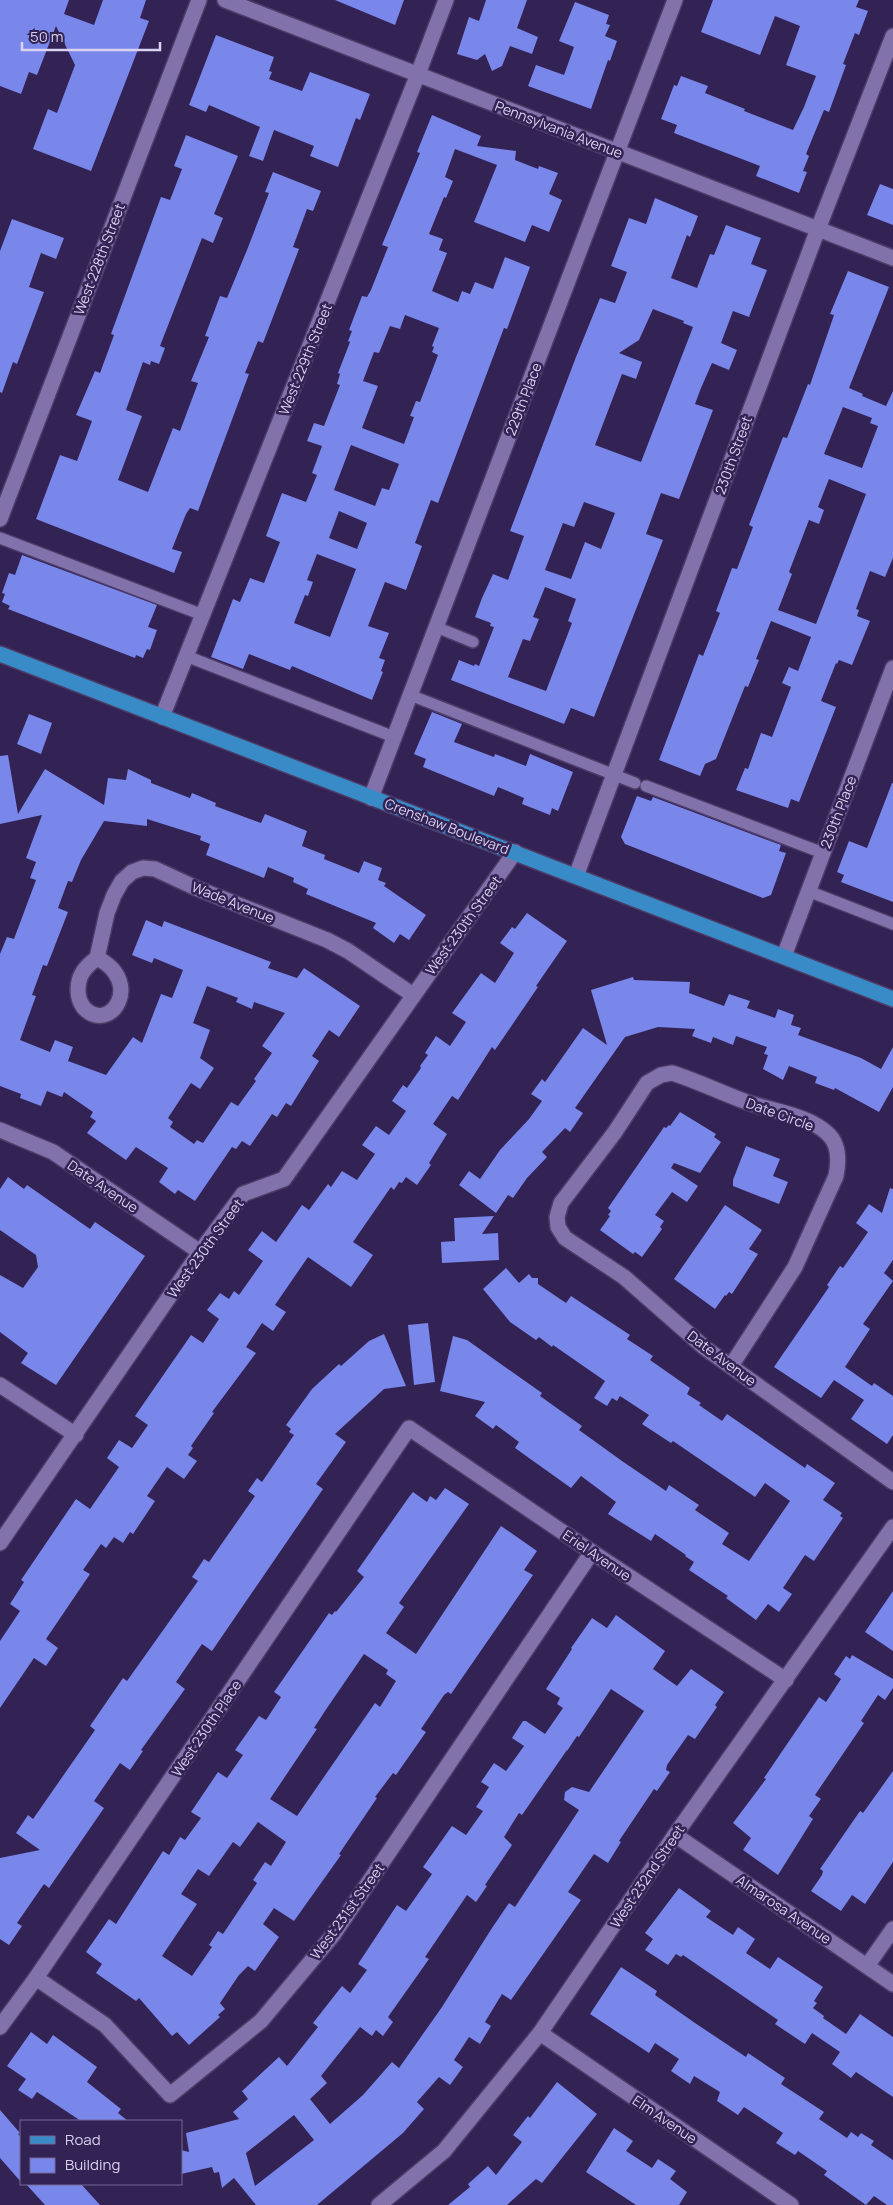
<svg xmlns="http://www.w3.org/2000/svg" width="893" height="2205" font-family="Manrope,sans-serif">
<rect width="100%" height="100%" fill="#332254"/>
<!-- building -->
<g fill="#7986ea" fill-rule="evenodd">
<polygon points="0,0 69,0 64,14 94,25 103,0 146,0 140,18 149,21 91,171 33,149 48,109 57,113 75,65 56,26 37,75 29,72 21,94 0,86"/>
<polygon points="335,0 404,0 395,25"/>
<polygon points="486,0 527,0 517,28 538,37 532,54 510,46 502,66 492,71 485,54 477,60 457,54 469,17 479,21"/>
<polygon points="713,0 859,0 856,7 868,11 859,35 855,33 843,64 846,65 829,112 824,110 806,154 809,156 803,171 807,172 799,193 756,176 760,166 674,133 677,125 661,119 674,85 677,86 681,76 708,86 705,93 745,109 744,111 793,130 804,107 816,76 786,65 800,26 775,16 760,55 701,32"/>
<polygon points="575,2 609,15 606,24 610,25 605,36 617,41 610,61 608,60 591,109 528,86 536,65 564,75 574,47 559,41"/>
<polygon points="216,35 274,57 269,71 272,72 269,79 302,91 310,72 370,94 360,120 356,118 338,167 310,156 314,146 274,130 263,161 249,156 260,127 209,105 206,112 189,105"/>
<path d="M432 115 481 136 477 146 516 151 515 160 538 169 539 166 558 173 549 194 562 200 549 232 532 225 525 242 474 222 497 165 455 149 445 177 453 181 446 198 444 197 429 234 443 239 439 250 447 253 432 291 458 302 462 291 470 294 475 282 493 289 505 257 530 267 507 329 504 328 438 503 431 500 415 543 422 546 406 590 385 582 368 626 389 633 379 658 385 660 381 671 383 672 372 700 292 666 290 670 249 654 243 669 211 657 233 599 240 602 250 578 264 583 280 542 266 536 282 493 306 502 317 475 312 473 322 446 307 441 314 423 324 426 340 385 337 384 340 374 338 373 350 342 348 341 352 331 349 330 362 296 367 297 371 290 388 247 382 245 420 153 417 152ZM405 315 439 328 432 346 434 347 432 352 438 355 420 402 416 401 410 416 414 417 404 444 362 428 378 386 363 381 374 352 379 353 390 326 400 329ZM351 445 399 464 389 490 382 488 375 506 334 490ZM339 511 367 523 357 549 329 538ZM317 554 356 569 330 637 294 623 305 595 308 596 313 582 307 580Z"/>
<polygon points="186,135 238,156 214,214 223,218 213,243 202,238 160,346 165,348 159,364 151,361 150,365 143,362 126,410 142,416 118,480 148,492 173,428 180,431 198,383 191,381 209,337 205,336 220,296 227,298 247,250 269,193 265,192 273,172 321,191 313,211 307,209 293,247 299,249 263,343 258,341 245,373 249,374 198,511 190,508 186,514 172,549 182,552 174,573 36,519 60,455 77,461 92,421 76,415 95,371 100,373 114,335 111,334 161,197 170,200 182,169 174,166"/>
<polygon points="880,184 893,189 893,225 867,215"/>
<path d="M655 198 698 216 690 237 687 235 671 278 697 288 710 254 714 255 726 225 761 238 751 264 767 270 749 317 733 311 721 343 737 350 729 370 712 363 701 388 695 404 713 410 679 499 661 493 646 534 663 540 594 717 571 708 564 724 451 680 459 660 474 666 475 664 479 666 494 627 490 626 491 623 475 617 482 598 493 574 508 580 524 536 510 531 576 357 600 298 615 303 627 272 611 266 629 218 646 224ZM653 309 684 321 683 323 693 327 641 462 595 445 622 374 636 379 642 362 619 353 639 340ZM584 502 615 513 601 549 585 542 571 579 545 570 563 523 574 527ZM545 587 576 599 568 621 572 623 546 691 508 677 523 639 530 641 539 619 533 617Z"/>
<polygon points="12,219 64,238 56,259 41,253 29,287 44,292 17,364 13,362 2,393 0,392 0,251"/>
<path d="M848 271 889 287 849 388 863 394 862 396 886 406 893 391V558L885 577 870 571 856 609 859 610 857 616 870 621 852 665 839 660 837 664 836 663 821 701 836 707 799 802 791 799 788 808 736 790 745 768 748 769 761 733 772 737 791 687 782 683 789 667 798 671 811 637 771 621 756 659 759 660 748 687 745 686 716 759 705 764 700 776 659 760 699 654 703 656 720 613 716 611 732 568 737 569 753 527 749 525 783 437 787 438 808 384 810 385 834 315 830 314ZM843 407 872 418 870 423 878 426 862 468 824 454ZM829 479 866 494 816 624 778 610 792 574 789 572 809 520 819 524 824 510 818 507Z"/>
<polygon points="22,555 157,605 148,627 157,630 150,650 147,649 143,658 136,655 135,658 8,609 10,606 2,602 5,594 2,593 9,573 15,575"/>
<polygon points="432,712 462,724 454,742 494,757 495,754 526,766 530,754 573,772 558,811 552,808 550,815 522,804 524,798 498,787 494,796 423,767 426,759 414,754"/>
<polygon points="29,714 52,723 41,754 17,744"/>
<path d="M8 755 18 814 45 769 104 805 108 778 126 780 128 769 151 780V783L190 798 192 793 216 803 215 806 261 823 265 814 307 831 302 846 325 855 324 859 359 873 364 861 382 868 378 880 386 883 384 886 426 915 409 940 400 934 394 943 373 928 376 923 306 894 308 889 293 882 294 878 268 867 264 878 206 855 210 844 200 840 201 836 147 819V826L104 821 81 860 72 882 68 881 58 908 68 912 47 966 43 965 32 995 36 996 20 1040 50 1052 55 1040 73 1047 68 1061 106 1075 133 1037 142 1043 161 994 172 998 183 970 154 958 152 963 132 955 146 920 162 927 164 921 271 962 268 968 297 978 304 968 360 1006 339 1037 329 1030 312 1056 319 1061 291 1106 286 1103 277 1117 272 1114 250 1146 242 1141 236 1149 232 1147 195 1201 178 1190 175 1194 159 1182 168 1168 136 1147 126 1160 87 1133 96 1121 90 1117 93 1112 64 1092 62 1097 47 1091 41 1106 20 1098 21 1094 0 1086V954L7 937 14 939 36 880 30 878 36 862 26 858 42 815 0 824V756ZM207 986 238 998 236 1002 252 1009 254 1002 285 1013 262 1046 272 1053 254 1079 256 1081 238 1106 231 1102 203 1143 197 1140 194 1144 170 1127 173 1122 168 1118 191 1083 200 1089 214 1068 200 1058 210 1030 193 1023Z"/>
<polygon points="892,783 893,783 893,902 841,882 844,875 837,872 849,841 867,848"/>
<polygon points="637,796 651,801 653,797 781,845 779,851 786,853 771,895 763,898 625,844 621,837"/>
<polygon points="527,913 567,941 536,986 538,987 495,1050 492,1047 458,1100 452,1096 433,1124 447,1134 429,1163 431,1165 417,1185 406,1177 402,1183 399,1182 394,1190 391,1187 353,1242 373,1255 351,1287 308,1257 275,1305 286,1312 273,1331 262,1323 246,1347 256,1353 212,1412 214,1413 191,1446 193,1448 188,1455 197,1461 184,1479 167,1467 147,1496 155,1501 133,1534 130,1532 123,1543 114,1537 106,1548 101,1544 83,1570 90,1574 46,1639 58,1648 46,1666 34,1658 0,1708 0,1641 20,1611 10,1604 24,1582 21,1580 76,1499 90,1509 119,1467 107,1458 119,1440 132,1448 148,1425 135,1416 191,1335 203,1343 219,1319 207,1310 220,1293 229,1299 234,1291 239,1295 263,1261 248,1250 262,1231 276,1242 302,1205 309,1210 328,1184 331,1187 342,1171 357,1180 375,1154 362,1145 376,1126 389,1135 406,1111 392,1101 403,1085 407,1088 421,1068 420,1066 428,1055 425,1053 436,1036 450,1046 466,1022 452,1013 481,973 495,983 514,953 500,943 512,927 515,929"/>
<polygon points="633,977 634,980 690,982 689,993 724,1006 729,994 750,1001 747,1008 775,1018 778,1009 794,1015 791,1025 801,1028 798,1035 861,1058 881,1069 893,1047 893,1087 879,1112 835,1088 834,1090 815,1083 817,1077 789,1066 783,1080 763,1069 768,1055 764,1054 767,1047 736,1036 733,1045 713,1037 711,1043 692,1036 695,1029 658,1027 625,1037 575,1108 583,1113 570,1132 565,1128 542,1152 547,1157 527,1178 513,1198 508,1195 496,1213 459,1185 469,1171 480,1179 500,1150 529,1119 542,1101 531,1094 542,1079 545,1082 583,1028 607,1045 591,990"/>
<polygon points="680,1112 716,1134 714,1137 721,1142 700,1173 674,1163 671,1168 698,1186 687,1202 672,1192 655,1215 664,1221 660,1227 662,1229 642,1257 635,1252 633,1254 600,1230 610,1216 608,1215 611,1211 608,1208 664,1127 666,1128 669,1125 670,1126"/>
<polygon points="746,1146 780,1159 773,1176 788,1182 779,1204 733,1186 733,1180"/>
<polygon points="8,1177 24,1189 27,1185 90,1229 95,1222 145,1256 56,1385 21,1363 28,1353 0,1332 0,1275 23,1288 38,1267 36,1255 0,1230 0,1189"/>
<polygon points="890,1188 893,1189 893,1260 884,1273 893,1281 863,1324 870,1329 845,1367 872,1386 874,1383 893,1396 893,1435 887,1444 851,1419 864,1400 834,1380 821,1398 774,1367 829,1287 827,1285 840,1266 843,1268 868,1232 856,1223 869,1204 882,1213"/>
<polygon points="725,1205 762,1230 749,1249 758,1254 732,1294 729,1292 726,1296 725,1295 715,1309 674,1279"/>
<polygon points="494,1216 482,1234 498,1233 499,1260 442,1263 441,1242 455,1241 454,1218"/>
<polygon points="506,1268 519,1283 529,1274 532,1278 538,1278 538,1284 566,1303 571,1296 630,1335 627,1339 653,1356 650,1360 690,1388 687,1394 701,1403 699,1405 722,1421 727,1414 805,1468 807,1464 835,1483 823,1500 842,1513 840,1516 843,1518 814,1561 805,1555 783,1588 792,1594 779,1612 768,1604 756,1620 726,1598 728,1596 689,1570 694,1562 685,1556 686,1555 655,1534 651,1541 608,1514 616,1502 581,1476 571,1488 515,1448 519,1442 496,1425 493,1429 475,1416 485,1402 440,1391 453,1336 467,1340 542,1393 540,1396 582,1426 579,1430 622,1461 666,1491 669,1485 699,1505 695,1510 729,1533 722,1544 749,1561 790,1501 765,1483 755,1497 673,1441 671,1443 642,1424 649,1415 620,1396 617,1401 612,1398 607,1406 594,1398 605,1381 553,1345 552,1347 539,1337 536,1340 510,1322 483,1289"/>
<polygon points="428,1323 435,1382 414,1385 408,1325"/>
<polygon points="384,1334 406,1386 384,1389 335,1434 346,1442 316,1484 323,1489 212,1651 202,1644 176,1682 185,1689 141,1750 143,1751 130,1770 120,1763 94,1801 104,1808 49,1888 44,1884 17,1923 22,1926 9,1945 0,1939 0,1858 40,1850 16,1833 28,1815 33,1819 95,1730 90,1726 123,1678 127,1681 198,1581 192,1577 204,1559 209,1562 255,1496 248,1491 257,1478 262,1482 294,1435 289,1432 291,1429 286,1425 312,1389 339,1364 341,1366 369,1341"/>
<path d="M445 1488 469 1504 399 1603 404 1607 386 1633 416 1654 501 1526 537 1551 524 1570 533 1575 451 1694 448 1692 444 1695 421 1729 426 1732 396 1775 393 1773 375 1797 377 1798 339 1854 341 1855 294 1921 274 1908 263 1924 279 1937 255 1971 248 1966 239 1975 220 2003 225 2009 218 2015 220 2017 189 2045 177 2032 172 2036 139 1998 136 2001 96 1973 102 1964 86 1952 109 1919 116 1924 163 1851 169 1855 180 1837 185 1840 201 1818 191 1812 218 1772 227 1778 243 1755 235 1750 259 1716 266 1720 281 1697 274 1692 329 1613 332 1615 335 1611 336 1612 364 1577 357 1571 409 1497 413 1492 427 1502 430 1496 436 1500ZM364 1654 388 1670 386 1674 396 1681 380 1707 375 1703 297 1816 270 1799 317 1729 314 1728 325 1711ZM258 1822 286 1842 271 1866 265 1862 253 1880 257 1883 223 1934 218 1931 209 1945 212 1947 192 1976 162 1956 197 1904 181 1894 198 1869 209 1876 233 1842 240 1847Z"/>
<polygon points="893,1591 893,1651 865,1632"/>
<path d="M616 1615 665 1651 653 1669 677 1686 691 1669 724 1692 715 1705 717 1707 695 1739 688 1735 667 1765 666 1770 670 1772 657 1791 654 1789 619 1841 621 1842 608 1863 594 1854 568 1892 581 1900 511 2000 502 1994 485 2022 491 2026 480 2044 469 2037 454 2060 463 2067 450 2085 439 2077 417 2102 424 2109 403 2133 317 2205H256L234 2178 222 2188 219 2172 214 2173 212 2167 181 2174V2150L189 2152 186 2133 239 2119 233 2112 248 2099 242 2091 279 2057 287 2066 318 2027 313 2023 342 1986 350 1993 367 1970 358 1964 397 1905 406 1911 432 1874 423 1867 452 1826 466 1835 483 1811 476 1807 489 1787 481 1782 494 1763 506 1771 524 1746 512 1738 523 1721H526L545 1734 563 1708 557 1704 560 1698 546 1689 572 1649 571 1648 592 1618 607 1628ZM611 1689 644 1711 589 1792 572 1787 565 1792 564 1800 579 1810 515 1907 509 1903 492 1928 442 2007 399 2068 392 2062 363 2095 330 2124 310 2099 327 2083 321 2076 360 2027 372 2036 376 2030 383 2036 393 2022 388 2017 429 1959 425 1957 467 1895 476 1902 487 1886 485 1885 512 1845 504 1837 519 1813 522 1815 567 1750V1751L577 1736 579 1737ZM294 2115 314 2140 255 2186 246 2153Z"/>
<polygon points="852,1655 893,1679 893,1688 885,1700 878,1695 861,1721 864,1723 815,1795 821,1799 809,1816 813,1819 778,1875 743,1850 751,1838 733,1823 766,1779 764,1778 819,1697 826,1702 841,1679 834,1674 846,1656 850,1659"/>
<polygon points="893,1771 893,1862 865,1904 852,1895 841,1911 811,1891 822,1875 823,1871 820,1869 860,1811 863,1813"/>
<polygon points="679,1888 711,1911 706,1917 733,1935 738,1927 755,1939 746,1953 770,1969 778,1957 823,1987 814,2001 817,2003 813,2008 824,2016 823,2018 846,2034 860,2014 893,2037 893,2097 856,2072 851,2078 832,2064 840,2052 812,2033 805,2044 775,2024 778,2020 683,1955 681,1957 676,1954 668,1965 645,1950 653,1939 645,1933"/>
<polygon points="621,1967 657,1991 655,1995 695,2023 746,2057 748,2053 785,2078 781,2084 824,2112 819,2119 847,2138 851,2132 858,2137 861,2133 874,2141 871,2145 893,2160 893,2205 887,2205 874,2196 866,2205 824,2175 827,2171 798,2151 795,2155 776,2143 783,2133 744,2107 738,2115 717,2101 720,2092 694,2076 690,2084 671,2071 679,2059 655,2043 649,2053 590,2014"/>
<polygon points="31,2032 47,2044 53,2035 97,2067 87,2082 121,2109 118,2113 128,2121 81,2121 37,2092 32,2099 18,2090 26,2079 7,2066"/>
<polygon points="557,2082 597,2114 542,2183 536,2179 507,2205 448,2205 470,2187 468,2184 488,2166 496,2175 522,2142 513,2135 528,2116 530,2118"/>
<polygon points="0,2110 20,2133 18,2134 21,2137 21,2182 0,2158"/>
<polygon points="614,2128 633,2141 626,2151 652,2168 658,2159 676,2171 670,2179 687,2192 679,2205 636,2205 586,2172"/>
<polygon points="26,2184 81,2184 100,2205 45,2205"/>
</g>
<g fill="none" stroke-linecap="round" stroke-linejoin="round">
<defs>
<g id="lane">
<polyline points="0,538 203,615"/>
<polyline points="436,627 473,642"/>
<polyline points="186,656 394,737"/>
<polyline points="410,695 635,783"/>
<polyline points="646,786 823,853"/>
<polyline points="808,891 893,924"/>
</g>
<g id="street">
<polyline points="0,519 199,0"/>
<polyline points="162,717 418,74 446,0"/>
<polyline points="371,798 675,0"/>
<polyline points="576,876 818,229 893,36"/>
<polyline points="784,956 893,668"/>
<polyline points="97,958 107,913 114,895 122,881 132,872 143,868 155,869 196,888 327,940 348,951 413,995"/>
<path d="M97 958C145 982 110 1035 84 1008 80 1003 78 997 78 990 78 975 85 967 97 958Z"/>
<polyline points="0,1130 53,1152 200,1252"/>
<path d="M731 1366 795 1267 836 1176C839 1161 840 1144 827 1133 806 1114 770 1111 744 1101 720 1092 697 1081 672 1073L661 1075 647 1083 615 1132 561 1203 557 1217 558 1227 565 1238 624 1277 705 1348 893 1482"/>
<polyline points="0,1385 76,1435"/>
<polyline points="0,1543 200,1252 243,1194 284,1179 515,852"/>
<polyline points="675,1835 893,1984"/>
<polyline points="867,1966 893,1929"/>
<polyline points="36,1978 105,2025 170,2095 261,2021 333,1935 592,1552"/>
<polyline points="0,2027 36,1978 409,1428 592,1552 786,1680"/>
<polyline points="540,2033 791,2205"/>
<polyline points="379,2205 444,2151 540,2033 675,1835 893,1527"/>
</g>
<polyline id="secondary" points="225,0 893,258"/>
<polyline id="primary" points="0,654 893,999"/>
</defs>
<!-- lane casing -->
<use href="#lane" stroke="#4c3c68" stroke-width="14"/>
<!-- street casing -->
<use href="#street" stroke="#4c3c68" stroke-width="18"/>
<!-- secondary casing -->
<use href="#secondary" stroke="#4c3c68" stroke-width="18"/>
<!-- primary casing -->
<use href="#primary" stroke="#4c3c68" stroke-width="18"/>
<!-- lane -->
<use href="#lane" stroke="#8272ac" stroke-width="11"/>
<!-- street -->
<use href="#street" stroke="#8272ac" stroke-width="15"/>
<!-- secondary -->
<use href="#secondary" stroke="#8272ac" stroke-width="15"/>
<!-- primary -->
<use href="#primary" stroke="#398bc8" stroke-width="15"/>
</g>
<g text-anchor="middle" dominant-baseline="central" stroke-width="5" stroke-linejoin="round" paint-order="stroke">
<!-- street labels -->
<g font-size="14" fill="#d9d2f1" stroke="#332254">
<text transform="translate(559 129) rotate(21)">Pennsylvania Avenue</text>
<text transform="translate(99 259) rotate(-69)">West 228th Street</text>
<text transform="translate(305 359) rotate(-68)">West 229th Street</text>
<text transform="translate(523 399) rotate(-69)">229th Place</text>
<text transform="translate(733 455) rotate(-70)">230th Street</text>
<text transform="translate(838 812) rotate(-69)">230th Place</text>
<text transform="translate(447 826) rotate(21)">Crenshaw Boulevard</text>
<text transform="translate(233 902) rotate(22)">Wade Avenue</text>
<text transform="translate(463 925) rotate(-54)">West 230th Street</text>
<text transform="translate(780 1114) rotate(20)">Date Circle</text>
<text transform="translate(103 1186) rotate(34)">Date Avenue</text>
<text transform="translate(205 1248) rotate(-54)">West 230th Street</text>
<text transform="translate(722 1358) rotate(37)">Date Avenue</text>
<text transform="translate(597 1555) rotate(34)">Eriel Avenue</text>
<text transform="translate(206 1728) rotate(-56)">West 230th Place</text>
<text transform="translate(647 1876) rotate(-56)">West 232nd Street</text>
<text transform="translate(784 1909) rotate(34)">Almarosa Avenue</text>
<text transform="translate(347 1911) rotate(-54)">West 231st Street</text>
<text transform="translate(665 2119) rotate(34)">Elm Avenue</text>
</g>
</g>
<!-- legend -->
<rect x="20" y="2120" width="162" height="65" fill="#332254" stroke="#756893"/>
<rect x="30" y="2136" width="25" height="8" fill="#398bc8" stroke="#756893"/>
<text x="65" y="2145" font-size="15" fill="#d9d2f1">Road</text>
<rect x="30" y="2158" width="25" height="15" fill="#7986ea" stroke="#756893"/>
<text x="65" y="2170" font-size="15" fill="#d9d2f1">Building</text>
<!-- scale -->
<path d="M22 42v8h138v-8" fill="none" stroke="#d9d2f1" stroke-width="2.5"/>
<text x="30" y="42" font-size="15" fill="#d9d2f1" stroke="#332254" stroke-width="4" paint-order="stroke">50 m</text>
</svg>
